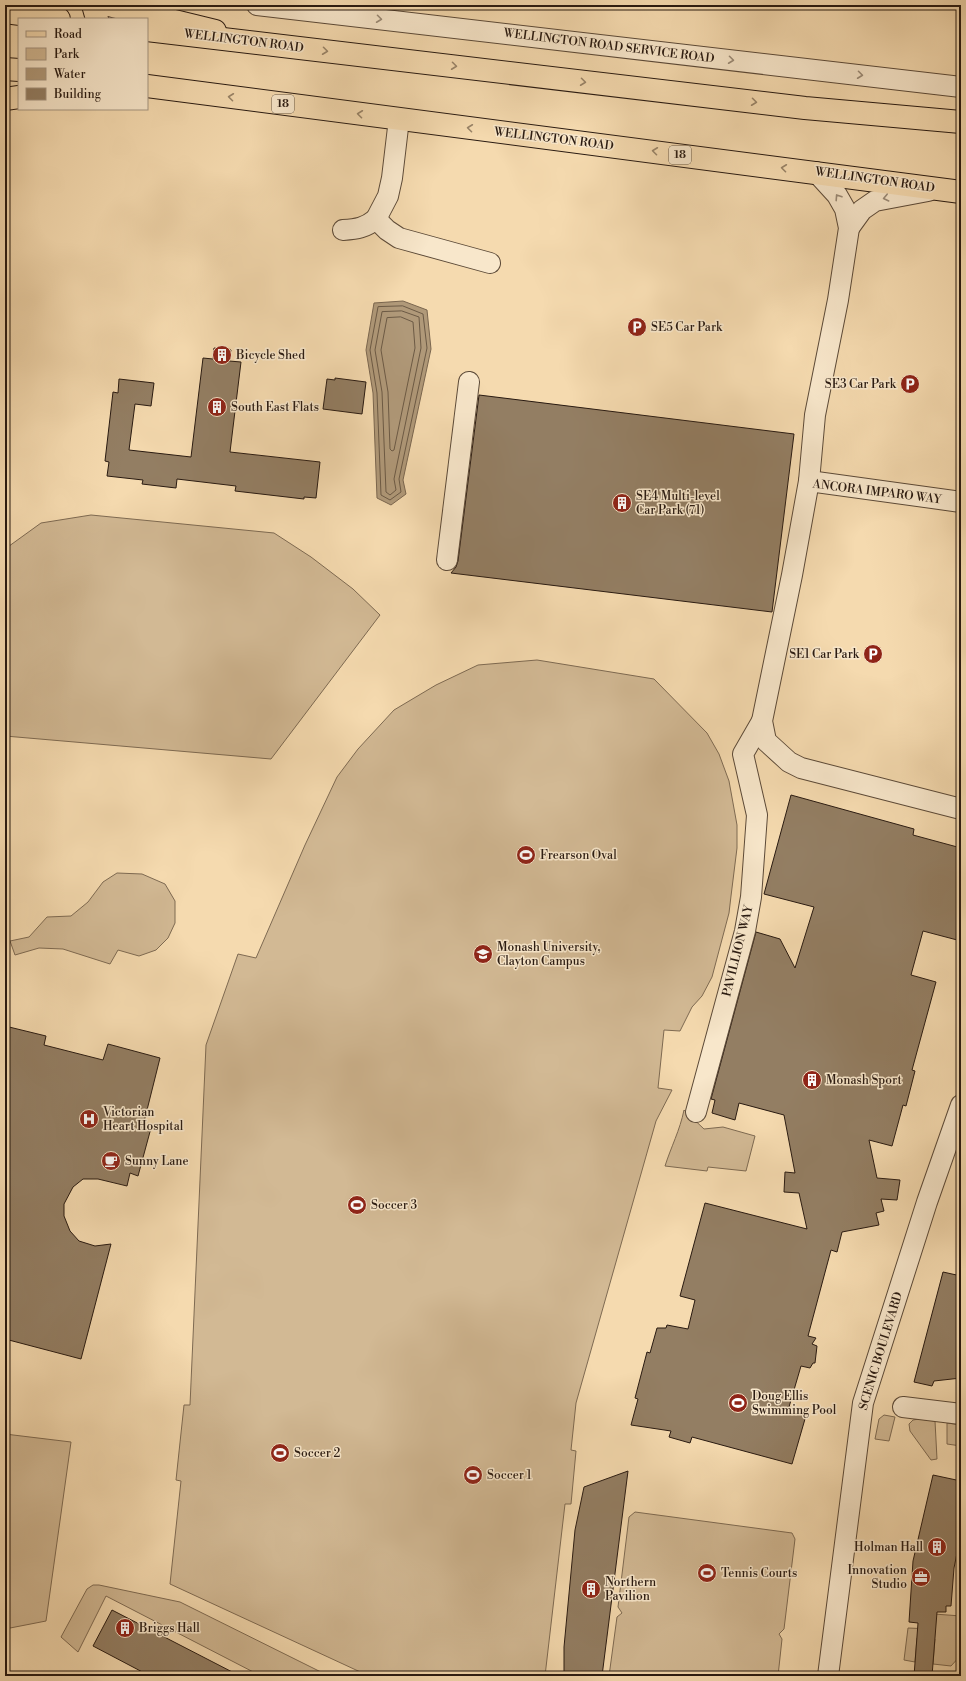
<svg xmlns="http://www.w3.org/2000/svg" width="966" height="1681" font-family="'Libre Bodoni',serif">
<rect width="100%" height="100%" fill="#f5daaf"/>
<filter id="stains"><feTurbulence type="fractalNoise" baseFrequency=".005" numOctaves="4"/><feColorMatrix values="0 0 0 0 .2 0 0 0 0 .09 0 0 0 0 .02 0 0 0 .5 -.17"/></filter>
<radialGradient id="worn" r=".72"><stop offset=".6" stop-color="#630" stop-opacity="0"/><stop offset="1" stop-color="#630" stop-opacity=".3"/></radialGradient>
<!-- green -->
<g fill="#d2b994" stroke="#7e6a52">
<polygon points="91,515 274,533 311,557 353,589 380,615 271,759 5,736 5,549 41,523"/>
<polygon points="537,660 654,679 707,733 719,754 729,781 737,825 737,848 731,896 729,913 712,977 702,996 692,1007 680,1031 664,1030 658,1088 672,1090 656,1121 576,1403 571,1450 576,1451 571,1504 565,1504 545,1676 369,1676 170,1584 181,1481 176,1480 184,1405 190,1405 206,1045 238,954 256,958 305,845 337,777 358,749 394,710 436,685 478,665"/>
<polygon points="117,873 142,874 165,884 175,901 175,923 168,938 156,950 139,956 118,950 110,964 63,949 39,948 15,955 10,941 29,937 47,917 71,916 88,902 103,882"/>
<path d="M684 1110 704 1129 723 1127 755 1136 746 1171 708 1167 707 1171 665 1166C671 1147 680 1130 684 1110Z"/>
<polygon points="884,1415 895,1417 889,1441 875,1439 879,1419"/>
<polygon points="919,1419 935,1421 937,1459 931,1460 910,1431 909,1424 913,1420"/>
<polygon points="947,1423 961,1425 961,1446 947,1444"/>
<polygon points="5,1434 71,1442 46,1621 5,1629"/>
<polygon points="635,1512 792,1533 795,1539 784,1629 779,1634 782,1639 778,1676 609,1676 617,1617 622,1613 618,1607 629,1517"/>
<polygon points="93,1585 99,1585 180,1602 329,1676 261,1676 106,1596 78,1652 61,1637 87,1589"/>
<polygon points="934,1614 961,1616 961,1655 951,1666 933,1664 935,1639 917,1638 915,1662 904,1660 908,1628 932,1629"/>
</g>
<!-- water -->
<polygon fill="#b09979" stroke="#7a664f" points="403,301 427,310 431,349 403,480 406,494 391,505 377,498 373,393 366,350 374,303"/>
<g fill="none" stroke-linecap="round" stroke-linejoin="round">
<!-- shore -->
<g stroke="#6c5a45" stroke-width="1">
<polygon points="403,306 423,314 427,348 399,479 401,492 390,500 381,495 377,393 370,350 378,307"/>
<polygon points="402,311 419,317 421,348 394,479 396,490 390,495 386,492 382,392 375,350 382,312"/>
<polygon points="401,317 413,322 415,348 394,450 392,451 390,449 388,392 381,350 387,318"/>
</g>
</g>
<!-- building -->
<g fill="#937e63" stroke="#291a11">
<polygon points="214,348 231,350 229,361 241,362 230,452 320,462 316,498 304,497 304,499 235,491 236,486 177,479 176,488 142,484 143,480 107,476 109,462 105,461 113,392 118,393 119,379 154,383 151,406 135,404 129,450 191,457 203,358 213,359"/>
<polygon points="335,378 366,382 362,414 323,409 327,379 335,380"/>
<polygon points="479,395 794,434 772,612 451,573 456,567 458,561"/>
<polygon points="791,795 914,829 913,835 961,848 961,941 923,931 911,975 936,982 912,1070 915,1071 906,1106 903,1105 892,1146 869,1140 877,1178 900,1180 897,1200 881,1199 884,1211 876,1213 879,1225 842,1232 837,1252 831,1250 808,1336 816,1338 812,1344 817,1346 815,1363 813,1363 810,1368 801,1366 789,1407 807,1412 792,1464 692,1437 690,1443 669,1437 671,1431 631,1425 638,1399 635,1398 647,1352 650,1353 657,1328 666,1328 667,1325 688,1329 695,1300 680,1296 705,1203 807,1229 799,1193 784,1192 785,1172 795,1173 784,1115 739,1103 735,1120 712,1113 715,1100 711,1099 756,932 780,939 795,968 814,907 764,894"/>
<polygon points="5,1026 46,1036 44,1045 103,1060 108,1044 160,1058 143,1126 151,1128 138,1176 130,1173 127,1186 98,1179 83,1179 73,1187 64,1204 64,1216 70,1231 79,1241 95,1246 111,1244 81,1359 5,1339"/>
<polygon points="943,1272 961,1276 961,1378 934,1381 932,1386 914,1382"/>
<polygon points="628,1471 602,1676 564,1676 564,1647 575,1530 584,1487"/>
<polygon points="933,1475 961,1481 961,1533 954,1568 951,1606 946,1606 946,1612 937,1612 932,1676 914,1676 918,1623 909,1622 913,1561"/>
<polygon points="112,1610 240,1676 150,1676 93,1646"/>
</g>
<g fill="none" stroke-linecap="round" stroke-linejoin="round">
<defs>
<g id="minor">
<polyline points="257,5 961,87"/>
<polyline points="816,172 837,195 845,209 849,228 838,300 815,415 809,481 792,575 762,721 766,741 789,762 801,768 961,809"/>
<polyline points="376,219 388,196 392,178 399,119"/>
<polyline points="849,228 862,210 875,201 928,191"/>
<path d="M343 230C357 229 365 228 376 219L387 230 399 238 490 263"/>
<polyline points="809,481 961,502"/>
<polyline points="447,560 469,382"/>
<polyline points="696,1112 745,931 751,897 757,815 743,754 762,721"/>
<polyline points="903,1407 961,1414"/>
<polyline points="828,1676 863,1403 927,1202 961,1105"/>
</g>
<g id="major">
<polyline points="93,5 97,19"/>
<polyline points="109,5 215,31"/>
<polyline points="5,99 19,97"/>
</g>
<g id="highway">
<polyline points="5,12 59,19"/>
<polyline points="147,30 805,108 961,122"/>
<polyline points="5,69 19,70"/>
<polyline points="147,86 961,192"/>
</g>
</defs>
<!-- minor casing -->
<use href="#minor" stroke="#5c4a38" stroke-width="22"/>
<!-- major casing -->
<use href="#major" stroke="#291a11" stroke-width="24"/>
<!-- highway casing -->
<use href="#highway" stroke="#291a11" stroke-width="24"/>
<!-- minor -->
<use href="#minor" stroke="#f8e7cb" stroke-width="20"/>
<!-- major -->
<use href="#major" stroke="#f5daaf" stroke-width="22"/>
<!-- highway -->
<use href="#highway" stroke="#f5daaf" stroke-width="22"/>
</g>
<!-- one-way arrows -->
<defs><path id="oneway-chevron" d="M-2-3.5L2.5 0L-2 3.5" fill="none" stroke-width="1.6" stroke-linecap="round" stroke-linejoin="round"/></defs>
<g stroke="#9b8b77">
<use href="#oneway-chevron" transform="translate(379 19) rotate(7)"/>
<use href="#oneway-chevron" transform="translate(731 60) rotate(7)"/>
<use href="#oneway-chevron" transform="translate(860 75) rotate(7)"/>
<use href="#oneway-chevron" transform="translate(838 197) rotate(-123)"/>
<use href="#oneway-chevron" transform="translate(886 198) rotate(167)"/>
</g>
<g stroke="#998468">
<use href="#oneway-chevron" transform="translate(325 51) rotate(7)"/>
<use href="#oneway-chevron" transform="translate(454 66) rotate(7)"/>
<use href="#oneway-chevron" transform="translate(583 82) rotate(7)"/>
<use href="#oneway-chevron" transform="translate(231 97) rotate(-173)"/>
<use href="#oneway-chevron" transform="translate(754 102) rotate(7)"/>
<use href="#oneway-chevron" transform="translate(360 114) rotate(-173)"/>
<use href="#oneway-chevron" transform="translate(470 128) rotate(-173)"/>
<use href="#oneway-chevron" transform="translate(655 151) rotate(-173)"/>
<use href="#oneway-chevron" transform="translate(784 168) rotate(-173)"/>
</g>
<!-- icons -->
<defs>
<symbol id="parking-disc" viewBox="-11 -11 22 22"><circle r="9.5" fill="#8f2418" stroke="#f8e7cb"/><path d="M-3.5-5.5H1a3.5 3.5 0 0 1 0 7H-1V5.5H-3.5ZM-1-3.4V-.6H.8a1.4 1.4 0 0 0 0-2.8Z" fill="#fff"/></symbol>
<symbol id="building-disc" viewBox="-11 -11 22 22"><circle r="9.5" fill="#8f2418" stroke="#f8e7cb"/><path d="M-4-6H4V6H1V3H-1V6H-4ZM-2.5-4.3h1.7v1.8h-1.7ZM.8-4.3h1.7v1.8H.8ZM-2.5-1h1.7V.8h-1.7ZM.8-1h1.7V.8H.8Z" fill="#fff"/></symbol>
<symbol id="stadium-disc" viewBox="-11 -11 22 22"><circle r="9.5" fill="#8f2418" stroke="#f8e7cb"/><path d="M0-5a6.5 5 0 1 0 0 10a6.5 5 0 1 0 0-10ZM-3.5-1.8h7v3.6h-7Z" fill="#fff"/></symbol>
<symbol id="university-disc" viewBox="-11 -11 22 22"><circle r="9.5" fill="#8f2418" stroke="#f8e7cb"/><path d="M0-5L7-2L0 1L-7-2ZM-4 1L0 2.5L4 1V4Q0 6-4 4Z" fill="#fff"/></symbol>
<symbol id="hospital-disc" viewBox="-11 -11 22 22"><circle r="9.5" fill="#8f2418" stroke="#f8e7cb"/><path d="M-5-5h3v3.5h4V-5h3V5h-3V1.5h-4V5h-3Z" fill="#fff"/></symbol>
<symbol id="cafe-disc" viewBox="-11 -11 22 22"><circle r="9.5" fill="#8f2418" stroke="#f8e7cb"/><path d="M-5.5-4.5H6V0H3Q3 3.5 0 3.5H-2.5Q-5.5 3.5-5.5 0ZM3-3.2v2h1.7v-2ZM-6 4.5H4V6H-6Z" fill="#fff"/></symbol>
<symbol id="office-disc" viewBox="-11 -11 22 22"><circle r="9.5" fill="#8f2418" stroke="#f8e7cb"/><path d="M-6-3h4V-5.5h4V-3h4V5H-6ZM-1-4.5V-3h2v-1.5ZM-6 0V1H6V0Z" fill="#fff"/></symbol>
</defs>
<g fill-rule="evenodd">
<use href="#parking-disc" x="626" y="316" width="22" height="22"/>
<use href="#building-disc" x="211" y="344" width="22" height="22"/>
<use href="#parking-disc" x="899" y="373" width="22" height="22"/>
<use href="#building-disc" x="206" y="396" width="22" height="22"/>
<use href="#building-disc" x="611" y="492" width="22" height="22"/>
<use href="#parking-disc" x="862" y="643" width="22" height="22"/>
<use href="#stadium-disc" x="515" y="844" width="22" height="22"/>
<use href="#university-disc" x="472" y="943" width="22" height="22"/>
<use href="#building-disc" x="801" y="1069" width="22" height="22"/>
<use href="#hospital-disc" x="78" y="1108" width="22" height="22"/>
<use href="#cafe-disc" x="100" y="1150" width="22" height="22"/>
<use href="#stadium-disc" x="346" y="1194" width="22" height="22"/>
<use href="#stadium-disc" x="727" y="1392" width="22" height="22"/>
<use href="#stadium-disc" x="269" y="1442" width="22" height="22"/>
<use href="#stadium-disc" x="462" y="1464" width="22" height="22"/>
<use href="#building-disc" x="926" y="1536" width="22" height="22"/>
<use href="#stadium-disc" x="696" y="1562" width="22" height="22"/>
<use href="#office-disc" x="910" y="1566" width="22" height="22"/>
<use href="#building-disc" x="580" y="1578" width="22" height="22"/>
<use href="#building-disc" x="114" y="1617" width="22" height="22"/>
</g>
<g text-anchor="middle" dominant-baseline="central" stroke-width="3" stroke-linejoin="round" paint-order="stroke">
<!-- shield labels -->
<g fill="#f8e7cb" stroke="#675849" stroke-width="1">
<rect x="272" y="95" width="22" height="18" rx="3"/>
<rect x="669" y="146" width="22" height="18" rx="3"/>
</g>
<g font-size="11" font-weight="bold" fill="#291a11">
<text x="283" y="104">18</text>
<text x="680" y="155">18</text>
</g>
<!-- street labels -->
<g font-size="12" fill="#291a11" stroke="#f8e7cb">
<text transform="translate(244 41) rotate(7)">WELLINGTON ROAD</text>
<text transform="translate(609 46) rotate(7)">WELLINGTON ROAD SERVICE ROAD</text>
<text transform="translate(554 139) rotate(7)">WELLINGTON ROAD</text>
<text transform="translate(875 180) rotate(8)">WELLINGTON ROAD</text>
<text transform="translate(877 492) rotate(7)">ANCORA IMPARO WAY</text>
<text transform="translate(738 951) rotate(-76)">PAVILLION WAY</text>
<text transform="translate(881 1351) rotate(-73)">SCENIC BOULEVARD</text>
</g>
<!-- poi labels -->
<g font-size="12" fill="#291a11" stroke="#f8e7cb" text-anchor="start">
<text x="651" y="327">SE5 Car Park</text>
<text x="236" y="355">Bicycle Shed</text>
<text x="896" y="384" text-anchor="end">SE3 Car Park</text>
<text x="231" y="407">South East Flats</text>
<text x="636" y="496">SE4 Multi-level<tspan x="636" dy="14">Car Park (71)</tspan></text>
<text x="859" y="654" text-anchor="end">SE1 Car Park</text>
<text x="540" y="855">Frearson Oval</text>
<text x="497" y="947">Monash University,<tspan x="497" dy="14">Clayton Campus</tspan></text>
<text x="826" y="1080">Monash Sport</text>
<text x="103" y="1112">Victorian<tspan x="103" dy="14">Heart Hospital</tspan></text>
<text x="125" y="1161">Sunny Lane</text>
<text x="371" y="1205">Soccer 3</text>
<text x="752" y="1396">Doug Ellis<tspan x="752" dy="14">Swimming Pool</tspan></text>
<text x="294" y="1453">Soccer 2</text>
<text x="487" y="1475">Soccer 1</text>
<text x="923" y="1547" text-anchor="end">Holman Hall</text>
<text x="907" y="1570" text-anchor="end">Innovation<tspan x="907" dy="14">Studio</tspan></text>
<text x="721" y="1573">Tennis Courts</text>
<text x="605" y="1582">Northern<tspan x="605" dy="14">Pavilion</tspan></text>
<text x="139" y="1628">Briggs Hall</text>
</g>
</g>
<!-- margin -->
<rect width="966" height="1681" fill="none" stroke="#f5daaf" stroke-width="20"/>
<rect x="6" y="6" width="954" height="1669" fill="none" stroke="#291a11" stroke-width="2"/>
<rect x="10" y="10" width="946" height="1661" fill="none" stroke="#291a11"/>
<!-- legend -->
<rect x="18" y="18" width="130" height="92" fill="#f8e7cb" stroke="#a59581"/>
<rect x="26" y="31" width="20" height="6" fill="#f5daaf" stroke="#a59581"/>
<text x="54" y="38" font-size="12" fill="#291a11">Road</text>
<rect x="26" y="48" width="20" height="12" fill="#d2b994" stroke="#a59581"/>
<text x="54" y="58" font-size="12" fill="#291a11">Park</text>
<rect x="26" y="68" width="20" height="12" fill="#b09979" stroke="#a59581"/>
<text x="54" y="78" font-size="12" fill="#291a11">Water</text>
<rect x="26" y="88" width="20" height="12" fill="#937e63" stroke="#a59581"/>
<text x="54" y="98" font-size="12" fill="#291a11">Building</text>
<rect width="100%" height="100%" filter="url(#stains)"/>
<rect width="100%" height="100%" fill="url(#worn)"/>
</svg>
